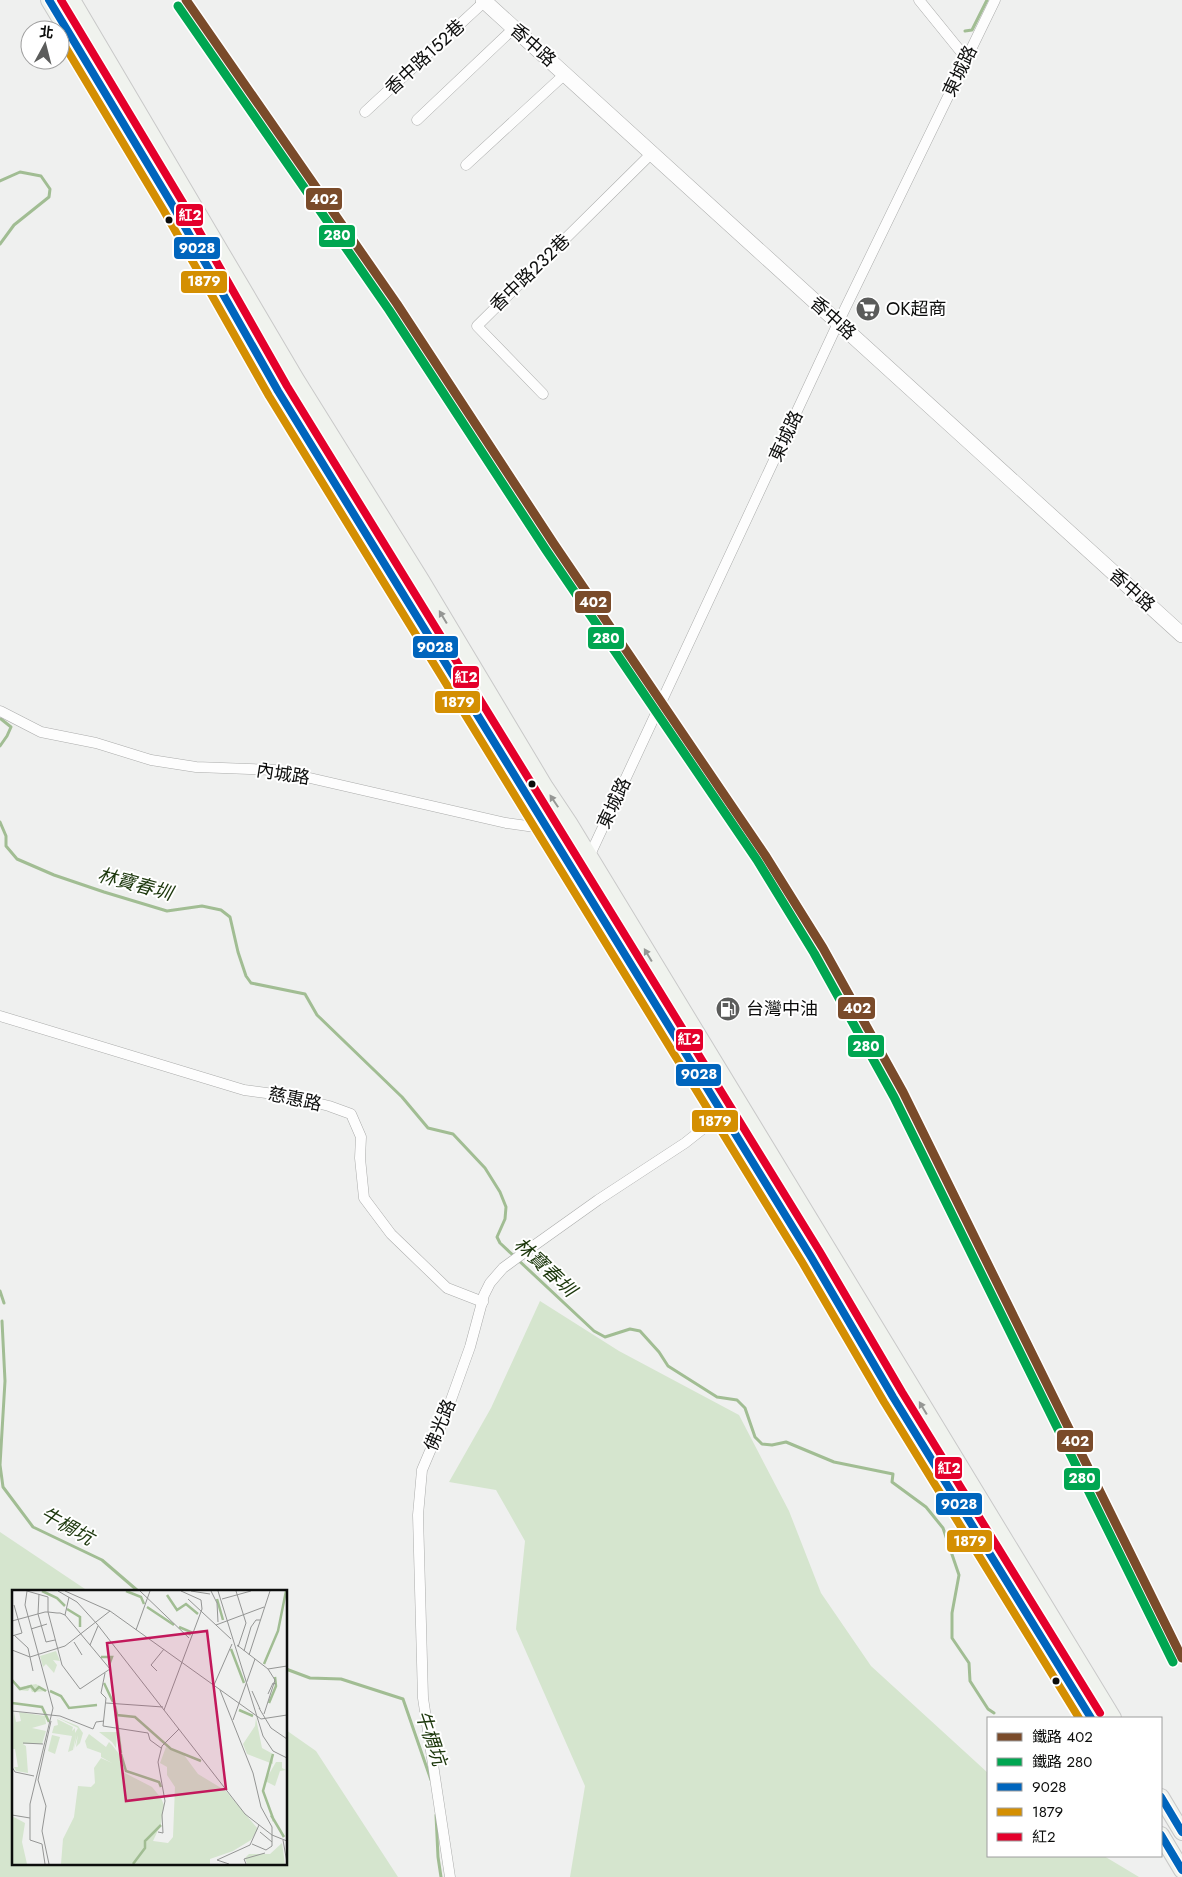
<svg xmlns="http://www.w3.org/2000/svg" width="1182" height="1877" font-family="Jost,'Noto Sans TC',sans-serif">
<rect width="100%" height="100%" fill="#eff0ef"/>
<!-- green -->
<g fill="#d5e5ce">
<polygon points="540,1301 619,1351 739,1415 789,1511 821,1593 871,1666 988,1773 988,1856 1104,1856 1139,1877 570,1877 585,1786 516,1629 525,1541 496,1490 449,1482 491,1408"/>
<polygon points="0,1532 88,1591 14,1591 14,1863 286,1863 286,1730 316,1751 398,1877 0,1877"/>
</g>
<g fill="none" stroke-linecap="round" stroke-linejoin="round">
<!-- stream -->
<g stroke="#a1bd93" stroke-width="3">
<polyline points="965,31 972,30 987,0"/>
<polyline points="0,181 20,172 41,176 50,189 49,197 14,225 0,244"/>
<polyline points="0,746 7,736 11,727 1,719"/>
<polyline points="0,822 6,836 6,846 17,859 54,875 104,892 167,911 202,906 221,910 230,917 238,952 246,976 251,983 305,994 317,1015 402,1097 428,1128 453,1134 485,1168 500,1192 506,1207 505,1219 497,1237 500,1243 594,1331 605,1337 630,1329 640,1331 659,1352 668,1366 717,1397 737,1400 745,1408 755,1437 762,1444 772,1445 786,1442 834,1462 893,1474 892,1482 926,1507 943,1528 959,1575 952,1613 952,1638 969,1663 970,1681 988,1709 994,1713"/>
<polyline points="0,1291 4,1303"/>
<polyline points="2,1321 5,1381 0,1465 3,1487 33,1527 102,1560 138,1591"/>
<polyline points="286,1669 310,1678 341,1679 403,1699 431,1780"/>
<polyline points="436,1815 438,1857 441,1877"/>
</g>
<defs>
<g id="street">
<polyline points="919,0 966,58"/>
<polyline points="365,112 485,1"/>
<polyline points="417,120 514,28"/>
<polyline points="466,165 565,74"/>
<polyline points="543,394 477,326 652,153"/>
<polyline points="0,711 41,732 96,743 151,760 196,767 275,770 506,823 549,829 569,823"/>
<polyline points="573,869 589,857 838,323 995,0"/>
<polyline points="0,1016 244,1090 289,1096 329,1106 351,1114 361,1137 360,1158 364,1198 391,1234 447,1288 483,1302"/>
<polyline points="450,1877 423,1698 418,1515 422,1470 447,1411 470,1347 484,1295 490,1283 503,1268 518,1257 598,1200 685,1143 723,1113 740,1106"/>
</g>
<polyline id="secondary" points="483,0 1182,635"/>
<g id="primary">
<polyline points="49,0 173,206 278,391 811,1257 893,1397 1091,1718"/>
<polyline points="72,0 297,381 421,580 545,787 569,823 1113,1718"/>
<polyline points="1161,1797 1182,1832"/>
<polyline points="1161,1835 1182,1870"/>
</g>
</defs>
<!-- street casing -->
<use href="#street" stroke="#abacab" stroke-width="11"/>
<!-- secondary casing -->
<use href="#secondary" stroke="#abacab" stroke-width="16"/>
<!-- primary casing -->
<use href="#primary" stroke="#c9c9c9" stroke-width="18"/>
<!-- street -->
<use href="#street" stroke="#fdfdfd" stroke-width="10"/>
<!-- secondary -->
<use href="#secondary" stroke="#fdfdfd" stroke-width="15"/>
<!-- primary -->
<use href="#primary" stroke="#f0f3ee" stroke-width="16"/>
<defs>
<g id="bus-1">
<polyline points="49,0 173,206 278,391 811,1257 893,1397 1091,1718"/>
<polyline points="1161,1797 1182,1832"/>
<polyline points="1161,1835 1182,1870"/>
</g>
<polyline id="bus-2" points="60,38 164,211 269,396 802,1262 884,1402 1079,1718"/>
<polyline id="bus-3" points="61,0 182,201 287,386 820,1252 902,1392 1100,1713"/>
</defs>
<!-- bus-1 casing -->
<use href="#bus-1" stroke="#fff" stroke-width="11"/>
<!-- bus-2 casing -->
<use href="#bus-2" stroke="#fff" stroke-width="11"/>
<!-- bus-3 casing -->
<use href="#bus-3" stroke="#fff" stroke-width="11"/>
<!-- bus-1 -->
<use href="#bus-1" stroke="#0065bd" stroke-width="8"/>
<!-- bus-2 -->
<use href="#bus-2" stroke="#d48f02" stroke-width="8"/>
<!-- bus-3 -->
<use href="#bus-3" stroke="#e4002b" stroke-width="8"/>
<defs>
<polyline id="rail-1" points="186,0 397,304 554,544 765,855 823,948 903,1092 1182,1658"/>
<polyline id="rail-2" points="178,6 389,310 546,550 757,860 814,953 894,1097 1173,1662"/>
</defs>
<!-- rail-1 casing -->
<use href="#rail-1" stroke="#fff" stroke-width="12"/>
<!-- rail-2 casing -->
<use href="#rail-2" stroke="#fff" stroke-width="12"/>
<!-- rail-1 -->
<use href="#rail-1" stroke="#7a4b2a" stroke-width="9"/>
<!-- rail-2 -->
<use href="#rail-2" stroke="#00a651" stroke-width="9"/>
</g>
<!-- one-way arrows -->
<defs><path id="oneway-solid" d="M-6-.8H1V-3.2L6.5 0L1 3.2V.8H-6Z" transform="scale(1.25)"/></defs>
<g fill="#959794">
<use href="#oneway-solid" transform="translate(443 617) rotate(-121)"/>
<use href="#oneway-solid" transform="translate(554 801) rotate(-124)"/>
<use href="#oneway-solid" transform="translate(648 955) rotate(-121)"/>
<use href="#oneway-solid" transform="translate(923 1408) rotate(-121)"/>
</g>
<!-- icons -->
<defs>
<symbol id="supermarket-disc" viewBox="-11 -11 22 22"><circle r="9.5" fill="#5b5c5b" stroke="#fff"/><path d="M-6-5.5h2.5l.6 2H6L4.5 2H-2.5L-4.4-4H-6ZM-1.5 3.2a1.3 1.3 0 1 0 .1 0ZM3 3.2a1.3 1.3 0 1 0 .1 0Z" fill="#fff"/></symbol>
<symbol id="fuel-disc" viewBox="-11 -11 22 22"><circle r="9.5" fill="#5b5c5b" stroke="#fff"/><path d="M-5.5-6h7V0h2V4h1.3V-2.5L3-4.5l.8-.8L6-3V5H2.5V1h-1V6h-7ZM-4.2-4.7v3.2H.2V-4.7Z" fill="#fff"/></symbol>
</defs>
<g fill-rule="evenodd">
<use href="#supermarket-disc" x="854" y="295" width="28" height="28"/>
<use href="#fuel-disc" x="714" y="995" width="28" height="28"/>
</g>
<!-- markers -->
<g fill="#0c0d0c" stroke="#fff" stroke-width="2">
<circle cx="169" cy="220" r="4.5"/>
<circle cx="532" cy="784" r="4.5"/>
<circle cx="1056" cy="1681" r="4.5"/>
</g>
<g text-anchor="middle" dominant-baseline="central" stroke-width="4" stroke-linejoin="round" paint-order="stroke">
<!-- street labels -->
<g font-size="18" fill="#0c0d0c" stroke="#fff">
<text transform="translate(533 45) rotate(42)">香中路</text>
<text transform="translate(425 57) rotate(-43)">香中路152巷</text>
<text transform="translate(960 71) rotate(-64)">東城路</text>
<text transform="translate(530 273) rotate(-44)">香中路232巷</text>
<text transform="translate(833 318) rotate(42)">香中路</text>
<text transform="translate(786 436) rotate(-65)">東城路</text>
<text transform="translate(1132 590) rotate(42)">香中路</text>
<text transform="translate(283 774) rotate(9)">內城路</text>
<text transform="translate(614 803) rotate(-65)">東城路</text>
<text transform="translate(295 1099) rotate(12)">慈惠路</text>
<text transform="translate(440 1425) rotate(-68)">佛光路</text>
</g>
<!-- poi labels -->
<g font-size="18" fill="#0c0d0c" stroke="#fff" text-anchor="start">
<text x="886" y="309">OK超商</text>
<text x="746" y="1009">台灣中油</text>
</g>
<!-- water labels -->
<g font-size="19" font-style="italic" fill="#1c370c" stroke="#fff">
<text transform="translate(135 884) rotate(15)">林寶春圳</text>
<text transform="translate(545 1267) rotate(43)">林寶春圳</text>
<text transform="translate(67 1526) rotate(29)">牛椆坑</text>
<text transform="translate(431 1738) rotate(71)">牛椆坑</text>
</g>
</g>
<!-- overview -->
<g transform="translate(12 1590)">
<rect width="275" height="275" fill="#eff0ef"/>
<path d="M44 61 48 71 41 70 45 75 42 83 34 74 31 77 28 66ZM0 89 8 97 24 94 36 101 20 102 18 98 16 101 7 100ZM2 122 4 132 9 131 7 122 33 126 34 134 20 138 34 141 30 154H11L14 156 16 183 4 181 2 177H6L3 159H0ZM44 127 66 136 71 143 68 153 64 157 66 145 62 159 64 145 61 160 56 162 60 146 40 143 42 136 46 135 45 129 61 137 60 141 63 138V143L66 138ZM244 128 250 158 261 164V174L235 164 231 154 243 136ZM87 142H105L104 158 100 152ZM77 144 94 157 97 152 100 155 108 165 109 181 140 197 149 208 152 215 149 234 141 251 156 253 161 247 163 197 155 185V177L148 173 154 157 172 165 186 184 214 201 246 239 239 250 221 261 198 269V274H49L51 249 62 227 66 196 79 197 83 193 82 178 89 168 100 173 89 167V163L75 158 73 151ZM40 145 48 147 43 164 36 161ZM264 172H270V178L274 180 268 181 263 196 253 191ZM0 226 13 233 10 252 15 274H0ZM270 253 273 274H235L233 268 237 264H258Z" fill="#d5e5ce"/>
<path fill="none" stroke="#a1bd93" stroke-width="2.5" d="M30 1 45 8 53 16M114 1 129 7 132 14M155 5 165 20 174 14 186 24M205 9 211 30M135 17 162 35M55 19 68 27V37M167 37 179 42 177 45M219 59 232 93M89 67H100L97 75M252 74 266 41 274 1M0 90 8 99 19 96 23 101 27 97 34 101M92 93 101 112M38 101 49 106 57 118 85 115M0 113 30 117 37 132M257 113 264 96 263 87M103 116 105 125 123 127 159 159 189 171M227 120 241 126M104 124 109 163M109 164 114 181 147 192 149 197M261 164 251 201 262 231M259 225 272 247M121 274 133 258V251L149 235"/>
<path fill="none" stroke="#949594" stroke-width="1" d="M15 1 13 15 41 118 18 214V250L30 254 33 274M46 1 65 12 85 34 233 224 260 245 275 251M53 1 98 21 249 129 275 125M128 1 177 48M179 1 198 4M199 1 205 13 206 32M206 1 251 146 261 161 275 168M224 1 234 33 226 57M27 4 26 24 34 52 43 50M176 9 219 49M210 9 239 1M53 25 57 7M0 31 33 22H36L45 23H48L53 25 98 79 68 99 50 75 36 22V7L15 1M204 35 252 17M19 39 35 34M124 40 138 1M2 45 16 58 21 81M0 46 10 43 2 15M62 52 70 65M78 55 86 36M225 55 256 79 263 90 252 124M0 60 18 67 53 56 98 21M232 61 239 37 244 30H248M237 65 258 1M256 79 275 76M145 81 139 75 152 59M93 83 89 103 94 108 91 136 136 143 138 150 149 158M202 95 220 54M208 100 241 183 249 217 260 237V256L254 260M240 101 248 119M256 104 261 93 264 94M94 113 151 117M247 118 259 138 275 149M152 120 190 19 189 10 169 1M0 121 48 126 81 139 84 132 92 131M221 130 243 69M11 153 31 154M0 177 3 182 22 186M0 225 18 228M146 242 151 243 150 225 153 211 146 172 150 156 167 139M248 242 260 252M271 250 275 273M240 254 254 260M37 274 30 241 34 216 26 190 39 131M217 274 205 270 238 255 247 235M234 274 232 269 253 263"/>
<path fill="#c2185b" fill-opacity="0.15" stroke="#c2185b" stroke-width="2.5" d="M195 41 214 199 114 211 95 53Z"/>
<rect width="275" height="275" fill="none" stroke="#0c0d0c" stroke-width="2.5"/>
</g>
<g stroke="#fff" stroke-width="2">
<rect x="305" y="187" width="38" height="24" rx="5" fill="#7a4b2a"/>
<rect x="175" y="203" width="29" height="24" rx="5" fill="#e4002b"/>
<rect x="318" y="224" width="38" height="24" rx="5" fill="#00a651"/>
<rect x="173" y="236" width="48" height="24" rx="5" fill="#0065bd"/>
<rect x="180" y="270" width="48" height="24" rx="5" fill="#d48f02"/>
<rect x="574" y="590" width="38" height="24" rx="5" fill="#7a4b2a"/>
<rect x="587" y="626" width="38" height="24" rx="5" fill="#00a651"/>
<rect x="412" y="635" width="47" height="24" rx="5" fill="#0065bd"/>
<rect x="452" y="665" width="28" height="24" rx="5" fill="#e4002b"/>
<rect x="434" y="690" width="47" height="24" rx="5" fill="#d48f02"/>
<rect x="837" y="996" width="39" height="24" rx="5" fill="#7a4b2a"/>
<rect x="675" y="1028" width="29" height="24" rx="5" fill="#e4002b"/>
<rect x="847" y="1034" width="38" height="24" rx="5" fill="#00a651"/>
<rect x="675" y="1063" width="47" height="24" rx="5" fill="#0065bd"/>
<rect x="691" y="1109" width="48" height="24" rx="5" fill="#d48f02"/>
<rect x="1056" y="1429" width="38" height="24" rx="5" fill="#7a4b2a"/>
<rect x="934" y="1456" width="29" height="24" rx="5" fill="#e4002b"/>
<rect x="1063" y="1467" width="38" height="24" rx="5" fill="#00a651"/>
<rect x="935" y="1492" width="48" height="24" rx="5" fill="#0065bd"/>
<rect x="946" y="1529" width="47" height="24" rx="5" fill="#d48f02"/>
</g>
<g font-size="14" text-anchor="middle" font-weight="bold" fill="#fff">
<text x="324" y="204">402</text>
<text x="190" y="220">紅2</text>
<text x="337" y="240">280</text>
<text x="197" y="253">9028</text>
<text x="204" y="286">1879</text>
<text x="593" y="607">402</text>
<text x="606" y="643">280</text>
<text x="435" y="652">9028</text>
<text x="466" y="682">紅2</text>
<text x="458" y="707">1879</text>
<text x="857" y="1013">402</text>
<text x="689" y="1044">紅2</text>
<text x="866" y="1051">280</text>
<text x="699" y="1079">9028</text>
<text x="715" y="1126">1879</text>
<text x="1075" y="1446">402</text>
<text x="949" y="1473">紅2</text>
<text x="1082" y="1483">280</text>
<text x="959" y="1509">9028</text>
<text x="970" y="1546">1879</text>
</g>
<!-- legend -->
<rect x="987" y="1717" width="175" height="140" fill="#ffffff" stroke="#9e9e9e"/>
<rect x="997" y="1733" width="25" height="8" fill="#7a4b2a" stroke="#9e9e9e"/>
<text x="1032" y="1742" font-size="15" fill="#0c0d0c">鐵路 402</text>
<rect x="997" y="1758" width="25" height="8" fill="#00a651" stroke="#9e9e9e"/>
<text x="1032" y="1767" font-size="15" fill="#0c0d0c">鐵路 280</text>
<rect x="997" y="1783" width="25" height="8" fill="#0065bd" stroke="#9e9e9e"/>
<text x="1032" y="1792" font-size="15" fill="#0c0d0c">9028</text>
<rect x="997" y="1808" width="25" height="8" fill="#d48f02" stroke="#9e9e9e"/>
<text x="1032" y="1817" font-size="15" fill="#0c0d0c">1879</text>
<rect x="997" y="1833" width="25" height="8" fill="#e4002b" stroke="#9e9e9e"/>
<text x="1032" y="1842" font-size="15" fill="#0c0d0c">紅2</text>
<!-- north arrow -->
<g transform="translate(45 45) rotate(7)"><circle r="24" fill="#ffffff" stroke="#9e9e9e"/>
<path d="M0-4L9 19L0 12L-9 19Z" fill="#5b5c5b"/>
<text y="-8" font-size="14" font-weight="bold" text-anchor="middle" fill="#0c0d0c">北</text>
</g>
</svg>
